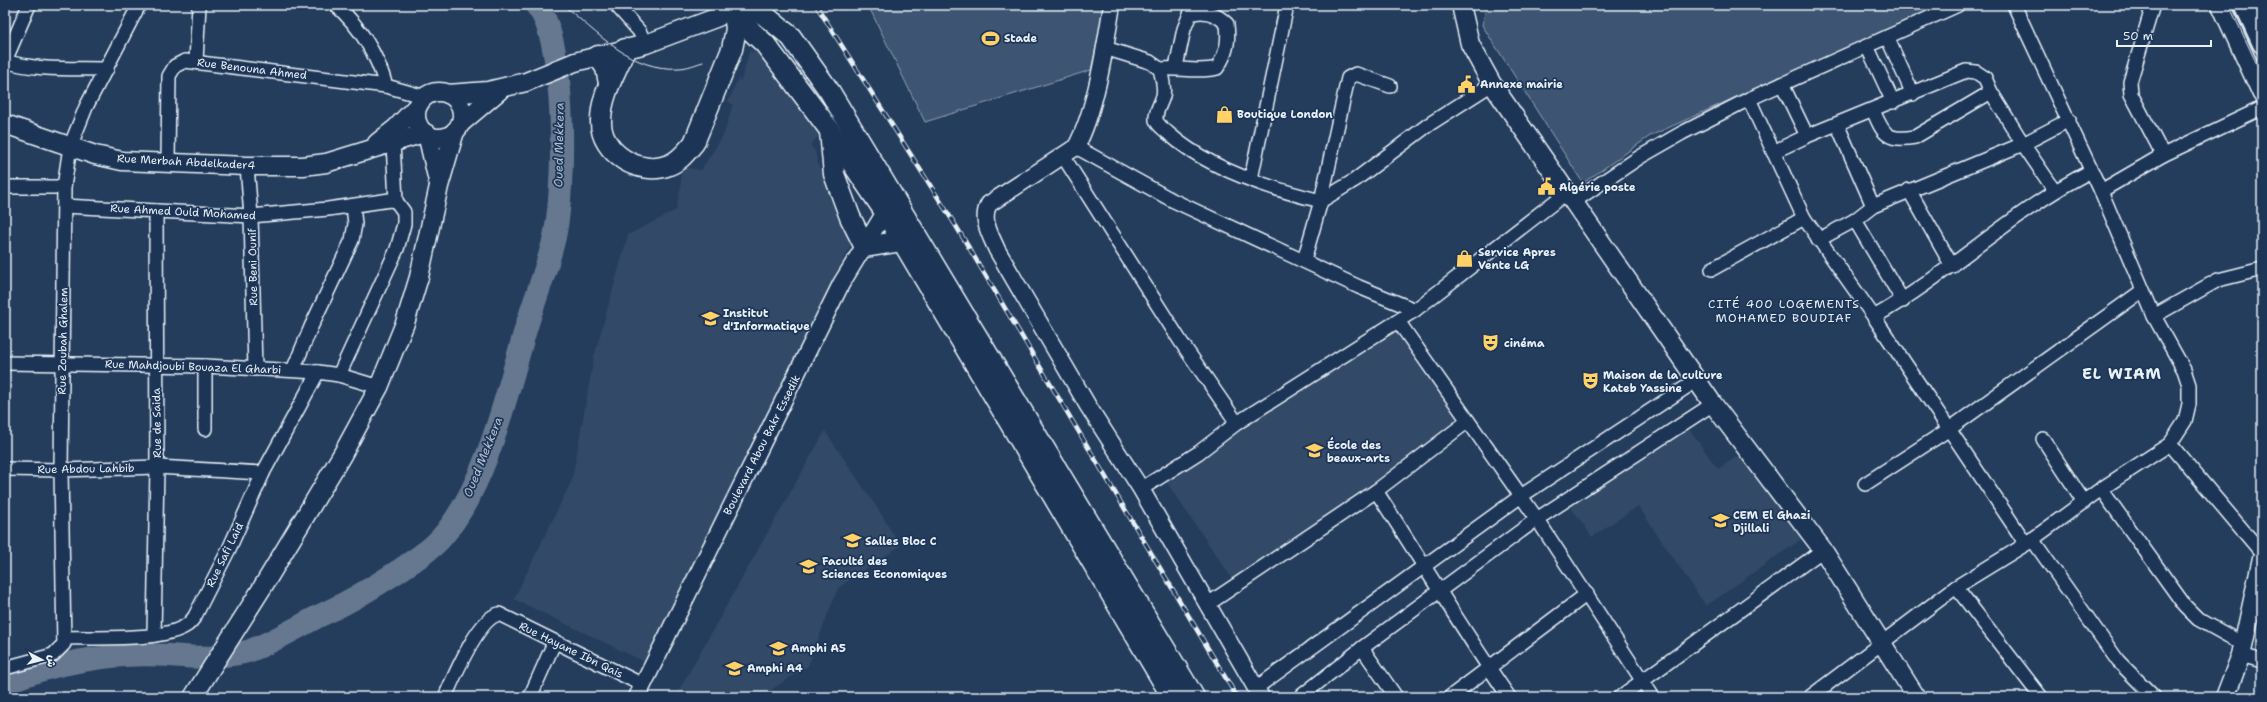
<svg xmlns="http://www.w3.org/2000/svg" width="2267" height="702" font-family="'Shantell Sans','Playpen Sans Arabic',sans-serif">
<rect width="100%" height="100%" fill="#253d5d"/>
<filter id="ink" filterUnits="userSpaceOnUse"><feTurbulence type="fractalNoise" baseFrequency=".025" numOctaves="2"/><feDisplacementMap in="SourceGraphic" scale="8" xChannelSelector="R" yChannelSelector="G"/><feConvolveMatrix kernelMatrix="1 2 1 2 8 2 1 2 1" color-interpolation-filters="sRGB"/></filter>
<g filter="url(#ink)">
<!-- built -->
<g fill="#334a68">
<polygon points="761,44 819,122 819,136 810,145 815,151 819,168 826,175 830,200 854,238 645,662 514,599 572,480 594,357 628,235 676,210 681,187 681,167 701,170 724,134 733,104 728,102 738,79 741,81 750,50 752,53"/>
<polygon points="1397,324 1461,422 1233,580 1165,480"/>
<polygon points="1686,425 1718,469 1744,452 1803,538 1706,606 1638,506 1592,537 1568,503"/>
<polygon points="825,431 880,512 900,546 838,588 808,666 760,697 675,697"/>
</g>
<!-- green -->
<g fill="#3e5472" stroke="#93a2b5">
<polygon points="868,5 1105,5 1091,70 925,122"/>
<polygon points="1487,5 1940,5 1650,136 1583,183 1482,25"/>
</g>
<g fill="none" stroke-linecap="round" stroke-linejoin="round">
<!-- river -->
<path stroke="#657890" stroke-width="23" d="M5 683C48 664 109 653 157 655 179 655 197 660 219 656 229 655 240 654 249 651 273 642 296 628 319 616 348 603 374 587 400 570 414 560 430 551 441 538 486 488 507 392 526 328 535 298 547 269 554 239 565 193 568 40 536 5"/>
<defs>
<g id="minor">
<path d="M29 5 5 61C36 71 74 68 107 69"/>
<path d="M336 5C360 27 377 54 386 86"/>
<polyline points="616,5 639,31 646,44"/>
<polyline points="1887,37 1913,94"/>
<polyline points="1867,46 1893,102"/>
<path d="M1105 48 1150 62 1160 69C1162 77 1165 88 1163 96 1161 104 1155 111 1156 120 1158 126 1164 129 1168 133 1207 168 1271 189 1321 201L1355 180 1428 125 1492 84"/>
<polyline points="196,61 199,5"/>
<path d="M1160 69C1179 67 1198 73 1217 68 1227 53 1229 41 1227 24 1217 14 1204 9 1190 14L1184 29 1176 67"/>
<polyline points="1782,84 1807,136"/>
<polyline points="1749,99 1804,218 1874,317 2026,544"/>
<path d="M1873 110C1883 134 1887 142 1915 137L1991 92"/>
<polyline points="1837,124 1873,206"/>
<polyline points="1076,147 1172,200 1359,287 1415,310"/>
<polyline points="1773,152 1807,136 1966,71 1976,72 1985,78 1991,92 2023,144 2055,191"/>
<polyline points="2163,155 2262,108"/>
<polyline points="1063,156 1181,342 1237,423"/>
<polyline points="168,162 169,76 175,66 185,61 386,86 425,97"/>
<polyline points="247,166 251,216 255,369"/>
<polyline points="1251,179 1287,5"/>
<polyline points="5,187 64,187"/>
<polyline points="1909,190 1952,266"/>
<polyline points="2101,191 2163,155 2131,94 2130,82 2153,5"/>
<polyline points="1573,202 1640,157 1682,133 1749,99 1958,5"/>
<polyline points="64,206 251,216 328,209 390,200 396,201"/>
<polyline points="1855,220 1903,301"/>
<polyline points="1818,240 1855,220 1873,206 2023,144 2069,120"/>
<polyline points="1304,260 1321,201 1348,78 1356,74 1390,86"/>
<polyline points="1712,269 1804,218"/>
<polyline points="2154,316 2218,280 2262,269"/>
<path d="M1874 317C1950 274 2012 211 2091 171"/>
<polyline points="1398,321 1537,519 1653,697"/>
<polyline points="5,363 205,366 318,372 339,375 379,387"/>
<polyline points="205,366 205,429"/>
<polyline points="293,370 311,327 352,240 355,224 353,206"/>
<polyline points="339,375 397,249 404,224 404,212 396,201 393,142"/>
<polyline points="2043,439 2084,502"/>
<polyline points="2170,444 2262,553"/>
<polyline points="5,469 61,470 157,467 263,473"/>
<polyline points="1865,484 1948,430 2142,291"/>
<polyline points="1141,489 1198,453 1237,423 1415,310 1566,193"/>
<polyline points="2101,489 2185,606 2198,619 2243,644"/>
<path d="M1376 491C1421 559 1462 630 1509 697"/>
<polyline points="2032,539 2118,661 2154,697"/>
<polyline points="1956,587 2041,697"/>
<polyline points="1208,604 1376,491 1468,421"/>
<polyline points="154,635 157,467 156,211"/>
<path d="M64 638C94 637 163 642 187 625 190 623 193 619 195 616L229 549 263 473 318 372"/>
<polyline points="1362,648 1396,697"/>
<polyline points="2241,655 2262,661"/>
<polyline points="5,668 53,655 64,644 61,470 64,187 70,147 86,107 139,5"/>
<polyline points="1256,688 1521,496 1697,380"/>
<path d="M445 697C454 677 478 618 499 614L643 685"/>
<polyline points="530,697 554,643"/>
<polyline points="1300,697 1362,648 1537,519 1713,404"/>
<polyline points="1450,697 1587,594"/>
<polyline points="1620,697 1823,550"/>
<polyline points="1810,697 1956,587 2026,544 2101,489 2170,444 2185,421 2189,404 2189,385 2184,370 2154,316 2101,191 2014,5"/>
</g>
<g id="tertiary">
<path d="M1112 5C1105 48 1096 110 1076 147L989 204C980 219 991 236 997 250L1088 406 1141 489 1261 697"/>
<polyline points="637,697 841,284 890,204"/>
</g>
<g id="secondary">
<polyline points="1461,5 1470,44 1492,84 1713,404 1823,550 1916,697"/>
<polyline points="2221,5 2262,94"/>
<polyline points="2244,5 2262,44"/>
<circle cx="439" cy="115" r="23"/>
<polyline points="448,94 488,91 526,82 575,62 646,44 718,17"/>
<polyline points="5,124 95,155 122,161 247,166 303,166 326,163 424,133"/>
<polyline points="460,124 499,91"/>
<polyline points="427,134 438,181"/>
<polyline points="377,143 396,128 419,104"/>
<polyline points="193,697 262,588 342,455 379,387 405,323 419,277 439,186 455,131"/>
<polyline points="2225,697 2241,655 2262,558"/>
</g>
<g id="primary">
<polyline points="734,5 751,31 765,44 829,129 885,212 1172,697"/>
<polyline points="752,5 791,37 830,92 1194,697"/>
<path d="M625 49C616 73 601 94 601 121 600 153 640 177 669 165 680 161 687 151 694 143L732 49 736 29 733 5"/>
<polyline points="598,56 606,68 609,83"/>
<polyline points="830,131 834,174 850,217 865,247 902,241"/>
</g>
</defs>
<!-- minor casing -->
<use href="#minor" stroke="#e8f1f8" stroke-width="16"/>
<!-- tertiary casing -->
<use href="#tertiary" stroke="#e8f1f8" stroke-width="19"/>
<!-- secondary casing -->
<use href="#secondary" stroke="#e8f1f8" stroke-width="21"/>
<!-- primary casing -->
<use href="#primary" stroke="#e8f1f8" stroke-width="23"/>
<!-- minor -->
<use href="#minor" stroke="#1d3557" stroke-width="13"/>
<!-- tertiary -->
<use href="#tertiary" stroke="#1d3557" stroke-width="16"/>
<!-- secondary -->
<use href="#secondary" stroke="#1d3557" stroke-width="18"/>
<!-- primary -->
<use href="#primary" stroke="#1d3557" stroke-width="20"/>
<!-- tram -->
<g stroke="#e8f1f8" stroke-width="1">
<path d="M563 5C597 32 632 72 679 68 687 68 696 64 703 62"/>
<polyline points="1450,5 1525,8 1543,5"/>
<polyline points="2229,5 2262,75"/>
<polyline points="841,9 851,5"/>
</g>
<defs>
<polyline id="rail" points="816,5 956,226 1237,697"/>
</defs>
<!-- rail casing -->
<use href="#rail" stroke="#e8f1f8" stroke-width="4.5"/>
<!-- rail -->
<use href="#rail" stroke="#1d3557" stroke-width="3" stroke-dasharray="9" stroke-linecap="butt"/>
</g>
</g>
<!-- icons -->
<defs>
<symbol id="stadium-bare" viewBox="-9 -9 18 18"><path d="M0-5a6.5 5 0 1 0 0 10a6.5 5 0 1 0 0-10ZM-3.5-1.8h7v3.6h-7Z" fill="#ffd166" stroke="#1d3557" stroke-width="2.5" paint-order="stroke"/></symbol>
<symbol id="civic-bare" viewBox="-9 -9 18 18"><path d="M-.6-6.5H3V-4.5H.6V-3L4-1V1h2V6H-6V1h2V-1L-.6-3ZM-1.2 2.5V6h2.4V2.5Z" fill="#ffd166" stroke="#1d3557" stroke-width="2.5" paint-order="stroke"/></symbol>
<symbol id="shop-bare" viewBox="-9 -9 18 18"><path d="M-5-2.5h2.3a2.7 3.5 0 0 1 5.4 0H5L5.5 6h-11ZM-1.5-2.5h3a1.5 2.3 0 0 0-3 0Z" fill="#ffd166" stroke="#1d3557" stroke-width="2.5" paint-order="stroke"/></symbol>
<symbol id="university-bare" viewBox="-9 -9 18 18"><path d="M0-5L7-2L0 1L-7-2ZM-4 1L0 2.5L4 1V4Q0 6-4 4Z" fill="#ffd166" stroke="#1d3557" stroke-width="2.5" paint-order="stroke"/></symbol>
<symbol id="theatre-bare" viewBox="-9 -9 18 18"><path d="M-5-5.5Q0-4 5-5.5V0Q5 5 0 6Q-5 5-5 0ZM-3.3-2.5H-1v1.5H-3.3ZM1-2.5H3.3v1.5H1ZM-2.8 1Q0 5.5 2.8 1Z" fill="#ffd166" stroke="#1d3557" stroke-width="2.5" paint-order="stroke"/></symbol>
<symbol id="school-bare" viewBox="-9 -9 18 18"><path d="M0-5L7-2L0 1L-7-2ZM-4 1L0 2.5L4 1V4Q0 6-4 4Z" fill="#ffd166" stroke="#1d3557" stroke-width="2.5" paint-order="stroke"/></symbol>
</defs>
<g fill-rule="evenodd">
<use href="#stadium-bare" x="978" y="26" width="25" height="25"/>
<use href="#civic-bare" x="1454" y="72" width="25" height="25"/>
<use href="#shop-bare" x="1212" y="102" width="25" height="25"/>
<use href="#civic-bare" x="1534" y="174" width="25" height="25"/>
<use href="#shop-bare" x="1452" y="246" width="25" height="25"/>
<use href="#university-bare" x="698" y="306" width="25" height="25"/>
<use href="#theatre-bare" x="1478" y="330" width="25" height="25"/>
<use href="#theatre-bare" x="1578" y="368" width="25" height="25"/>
<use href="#university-bare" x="1302" y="438" width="25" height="25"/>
<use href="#school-bare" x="1708" y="508" width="25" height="25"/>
<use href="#university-bare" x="840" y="528" width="25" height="25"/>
<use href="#university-bare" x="796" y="554" width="25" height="25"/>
<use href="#university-bare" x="766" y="636" width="25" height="25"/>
<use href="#university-bare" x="722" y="656" width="25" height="25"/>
</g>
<g text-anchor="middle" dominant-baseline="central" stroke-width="3.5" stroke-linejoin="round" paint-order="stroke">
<!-- poi labels -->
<g font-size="11" font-weight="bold" fill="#e8f1f8" stroke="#1d3557" text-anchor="start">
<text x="1004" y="38">Stade</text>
<text x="1480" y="84">Annexe mairie</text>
<text x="1237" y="114">Boutique London</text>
<text x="1559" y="187">Algérie poste</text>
<text x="1478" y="252">Service Apres<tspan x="1478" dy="13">Vente LG</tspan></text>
<text x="723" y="313">Institut<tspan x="723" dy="13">d'Informatique</tspan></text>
<text x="1504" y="343">cinéma</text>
<text x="1603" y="375">Maison de la culture<tspan x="1603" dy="13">Kateb Yassine</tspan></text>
<text x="1327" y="445">École des<tspan x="1327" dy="13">beaux-arts</tspan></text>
<text x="1733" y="515">CEM El Ghazi<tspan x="1733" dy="13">Djillali</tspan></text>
<text x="865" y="541">Salles Bloc C</text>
<text x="822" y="561">Faculté des<tspan x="822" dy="13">Sciences Economiques</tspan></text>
<text x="791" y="648">Amphi A5</text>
<text x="747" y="668">Amphi A4</text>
</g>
<!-- street labels -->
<g font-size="11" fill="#e8f1f8" stroke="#1d3557">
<text transform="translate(252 69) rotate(7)">Rue Benouna Ahmed</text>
<text transform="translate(186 162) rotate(3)">Rue Merbah Abdelkader4</text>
<text transform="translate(183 212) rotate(3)">Rue Ahmed Ould Mohamed</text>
<text transform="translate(253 267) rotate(-91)">Rue Beni Ounif</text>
<text transform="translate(63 341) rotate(-89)">Rue Zoubah Ghalem</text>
<text transform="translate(193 367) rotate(2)">Rue Mahdjoubi Bouaza El Gharbi</text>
<text transform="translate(157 423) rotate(-91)">Rue de Saida</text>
<text transform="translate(762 445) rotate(-63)">Boulevard Abou Bakr Essedik</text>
<text transform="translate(86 469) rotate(-1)">Rue Abdou Lahbib</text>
<text transform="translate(225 555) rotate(-64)">Rue Safi Laid</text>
<text transform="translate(571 650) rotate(26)">Rue Hayane Ibn Qais</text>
</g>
<!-- water labels -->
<g font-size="12" font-style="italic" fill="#b4c1ce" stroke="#1d3557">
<text transform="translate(559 145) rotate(-89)">Oued Mekkera</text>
<text transform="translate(483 457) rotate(-68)">Oued Mekkera</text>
</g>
<!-- neighbourhood labels -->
<g font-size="12" letter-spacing="1" fill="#e8f1f8" stroke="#1d3557">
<text x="1784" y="304">CITÉ 400 LOGEMENTS<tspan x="1784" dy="14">MOHAMED BOUDIAF</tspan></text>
</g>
<!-- district labels -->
<g font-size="15" font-weight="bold" letter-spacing="1" fill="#e8f1f8" stroke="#1d3557">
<text x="2122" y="374">EL WIAM</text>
</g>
</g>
<!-- margin -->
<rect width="2267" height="702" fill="none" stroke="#1d3557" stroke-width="20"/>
<rect x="10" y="10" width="2247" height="682" fill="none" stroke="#e8f1f8" stroke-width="1.5" filter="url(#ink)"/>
<!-- north arrow -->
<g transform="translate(42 660) rotate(97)" stroke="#1d3557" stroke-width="3" paint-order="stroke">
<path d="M0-3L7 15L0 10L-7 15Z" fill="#e8f1f8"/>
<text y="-6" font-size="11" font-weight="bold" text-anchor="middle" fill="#e8f1f8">ش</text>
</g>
<!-- scale -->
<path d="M2117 40v6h94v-6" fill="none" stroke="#e8f1f8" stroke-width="2"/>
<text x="2123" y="40" font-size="12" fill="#e8f1f8" stroke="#1d3557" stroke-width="3" paint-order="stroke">50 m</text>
</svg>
